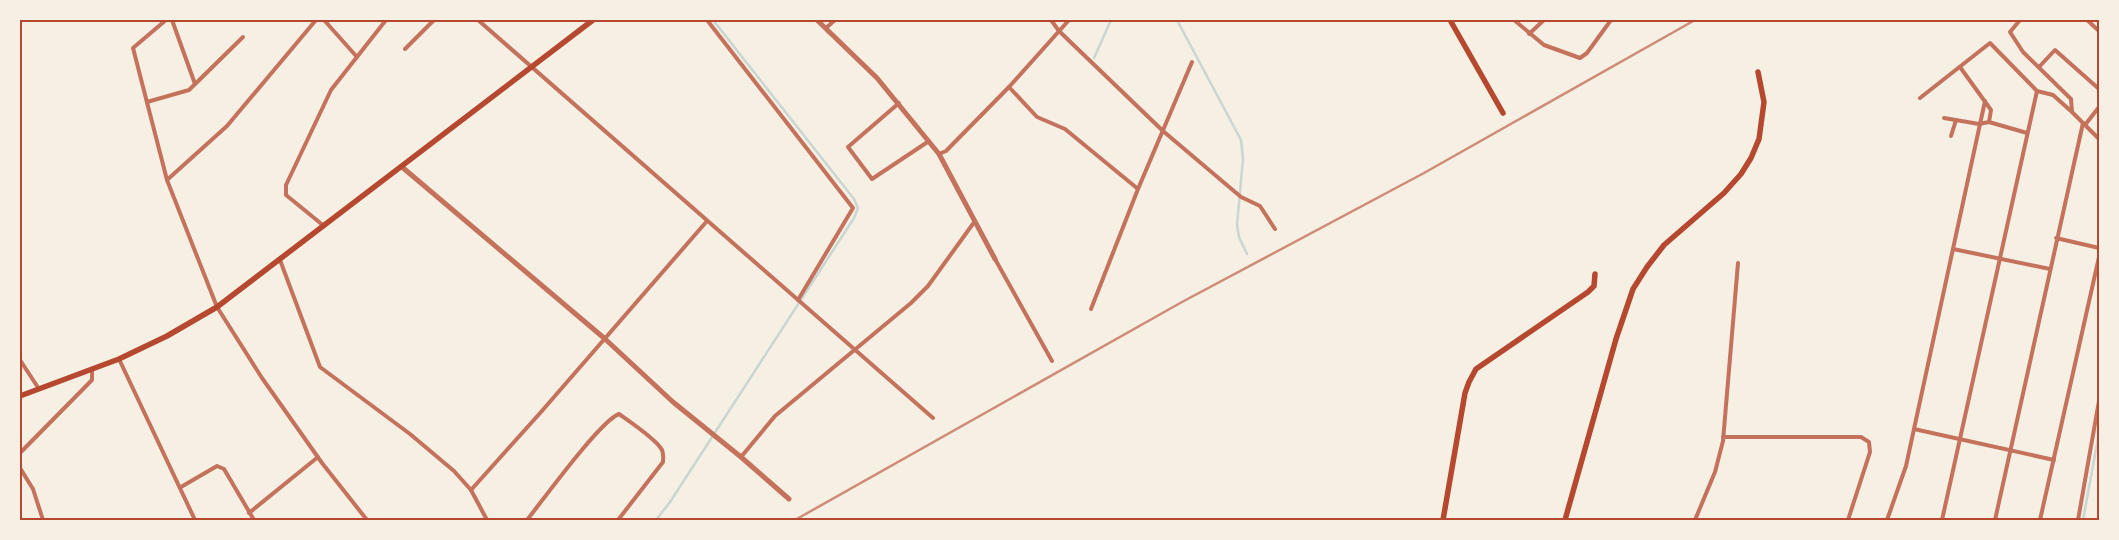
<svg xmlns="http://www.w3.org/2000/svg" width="2119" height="540" font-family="'Roboto Condensed',sans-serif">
<rect width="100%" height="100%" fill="#f6efe4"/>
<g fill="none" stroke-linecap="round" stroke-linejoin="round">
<!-- stream -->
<g stroke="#c9d6d2" stroke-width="2.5">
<polyline points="1177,20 1241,140 1243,159 1237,225 1239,237 1247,254"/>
<polyline points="1094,58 1111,20"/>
<polyline points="656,520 670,502 854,218 858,208 854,199 713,20"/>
<polyline points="2083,520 2099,433"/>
</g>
<!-- minor -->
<g stroke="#c5725c" stroke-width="4">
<polyline points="166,20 133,48 167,180 217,307 262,378 322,463 367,520"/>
<polyline points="172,20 195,84"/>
<polyline points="324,20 357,57"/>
<polyline points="478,20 933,418"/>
<polyline points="707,20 853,208 798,300"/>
<polyline points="1051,20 1059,31 1163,131 1241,197 1260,206 1275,229"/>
<polyline points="1514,20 1544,45 1580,58 1587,53 1611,20"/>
<polyline points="2020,20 2010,32 2023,52 2071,99 2072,112 2099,139"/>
<polyline points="2087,20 2099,31"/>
<polyline points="826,28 835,20"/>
<polyline points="1529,34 1544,20"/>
<polyline points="405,49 434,20"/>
<polyline points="1960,67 1991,110 1989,122"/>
<polyline points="2039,67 2055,50 2099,89"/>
<polyline points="1009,87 1037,117 1065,129 1138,189"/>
<polyline points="1920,98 1990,43 2037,91 2053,95 2072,112"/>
<polyline points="147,102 189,90 243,37"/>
<polyline points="899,103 848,147 872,179 929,141"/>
<polyline points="1944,118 1979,124 1989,122 2027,133"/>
<polyline points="2085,125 2099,107"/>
<polyline points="1951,136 1956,120"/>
<polyline points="939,154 946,151 1009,87 1069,20"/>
<polyline points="167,180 227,126 316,20"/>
<polyline points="324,226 286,195 286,185 331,90 386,20"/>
<polyline points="2056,238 2099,248"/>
<polyline points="1953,249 2050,269"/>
<polyline points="995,259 1052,361"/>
<polyline points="280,260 320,367 410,434 454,471 471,490 487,520"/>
<polyline points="1091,309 1138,189 1192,62"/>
<polyline points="119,359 195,520"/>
<polyline points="20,360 39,389"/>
<polyline points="1914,429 2054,460"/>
<polyline points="1723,437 1861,437 1869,442 1870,452 1848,520"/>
<polyline points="20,453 92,380 92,369"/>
<polyline points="741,457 775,416 911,303 928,286 975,221"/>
<polyline points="20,468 33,489 43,520"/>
<polyline points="181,487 217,466 224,469 254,520"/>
<polyline points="471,490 541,412 707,221"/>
<polyline points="249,513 318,457"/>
<path d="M527 520C543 500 600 421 619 414 629 421 657 440 662 450 664 454 663 459 663 462L618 520"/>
<polyline points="1695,520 1715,472 1723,441 1738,263"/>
<polyline points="1887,520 1906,466 1985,101"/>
<polyline points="1942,520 2037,91"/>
<polyline points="1995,520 2083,123"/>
<polyline points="2040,520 2099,257"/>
<polyline points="2078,520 2099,401"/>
</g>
<!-- tertiary -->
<g stroke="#c5725c" stroke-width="5">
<polyline points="817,20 877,78 939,154 995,259"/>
<polyline points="402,167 604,338 673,402 741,457 789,499"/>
</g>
<!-- secondary -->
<g stroke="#b5482f" stroke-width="5.5">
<polyline points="1450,20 1503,113"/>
<polyline points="20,396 119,359 167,336 217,307 593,20"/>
<polyline points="1443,520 1465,393 1469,382 1476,369 1588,292 1594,286 1595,274"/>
<polyline points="1565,520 1616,339 1633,289 1647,267 1664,245 1724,193 1741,174 1751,158 1759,139 1764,102 1758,72"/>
</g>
<!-- rail -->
<polyline stroke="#cf8b77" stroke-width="2.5" points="795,520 1182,302 1424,173 1695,20"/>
</g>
<!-- border -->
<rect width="2119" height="540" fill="none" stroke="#f6efe4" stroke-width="42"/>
<rect x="21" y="21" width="2077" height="498" fill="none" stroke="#b5482f" stroke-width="2"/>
</svg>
